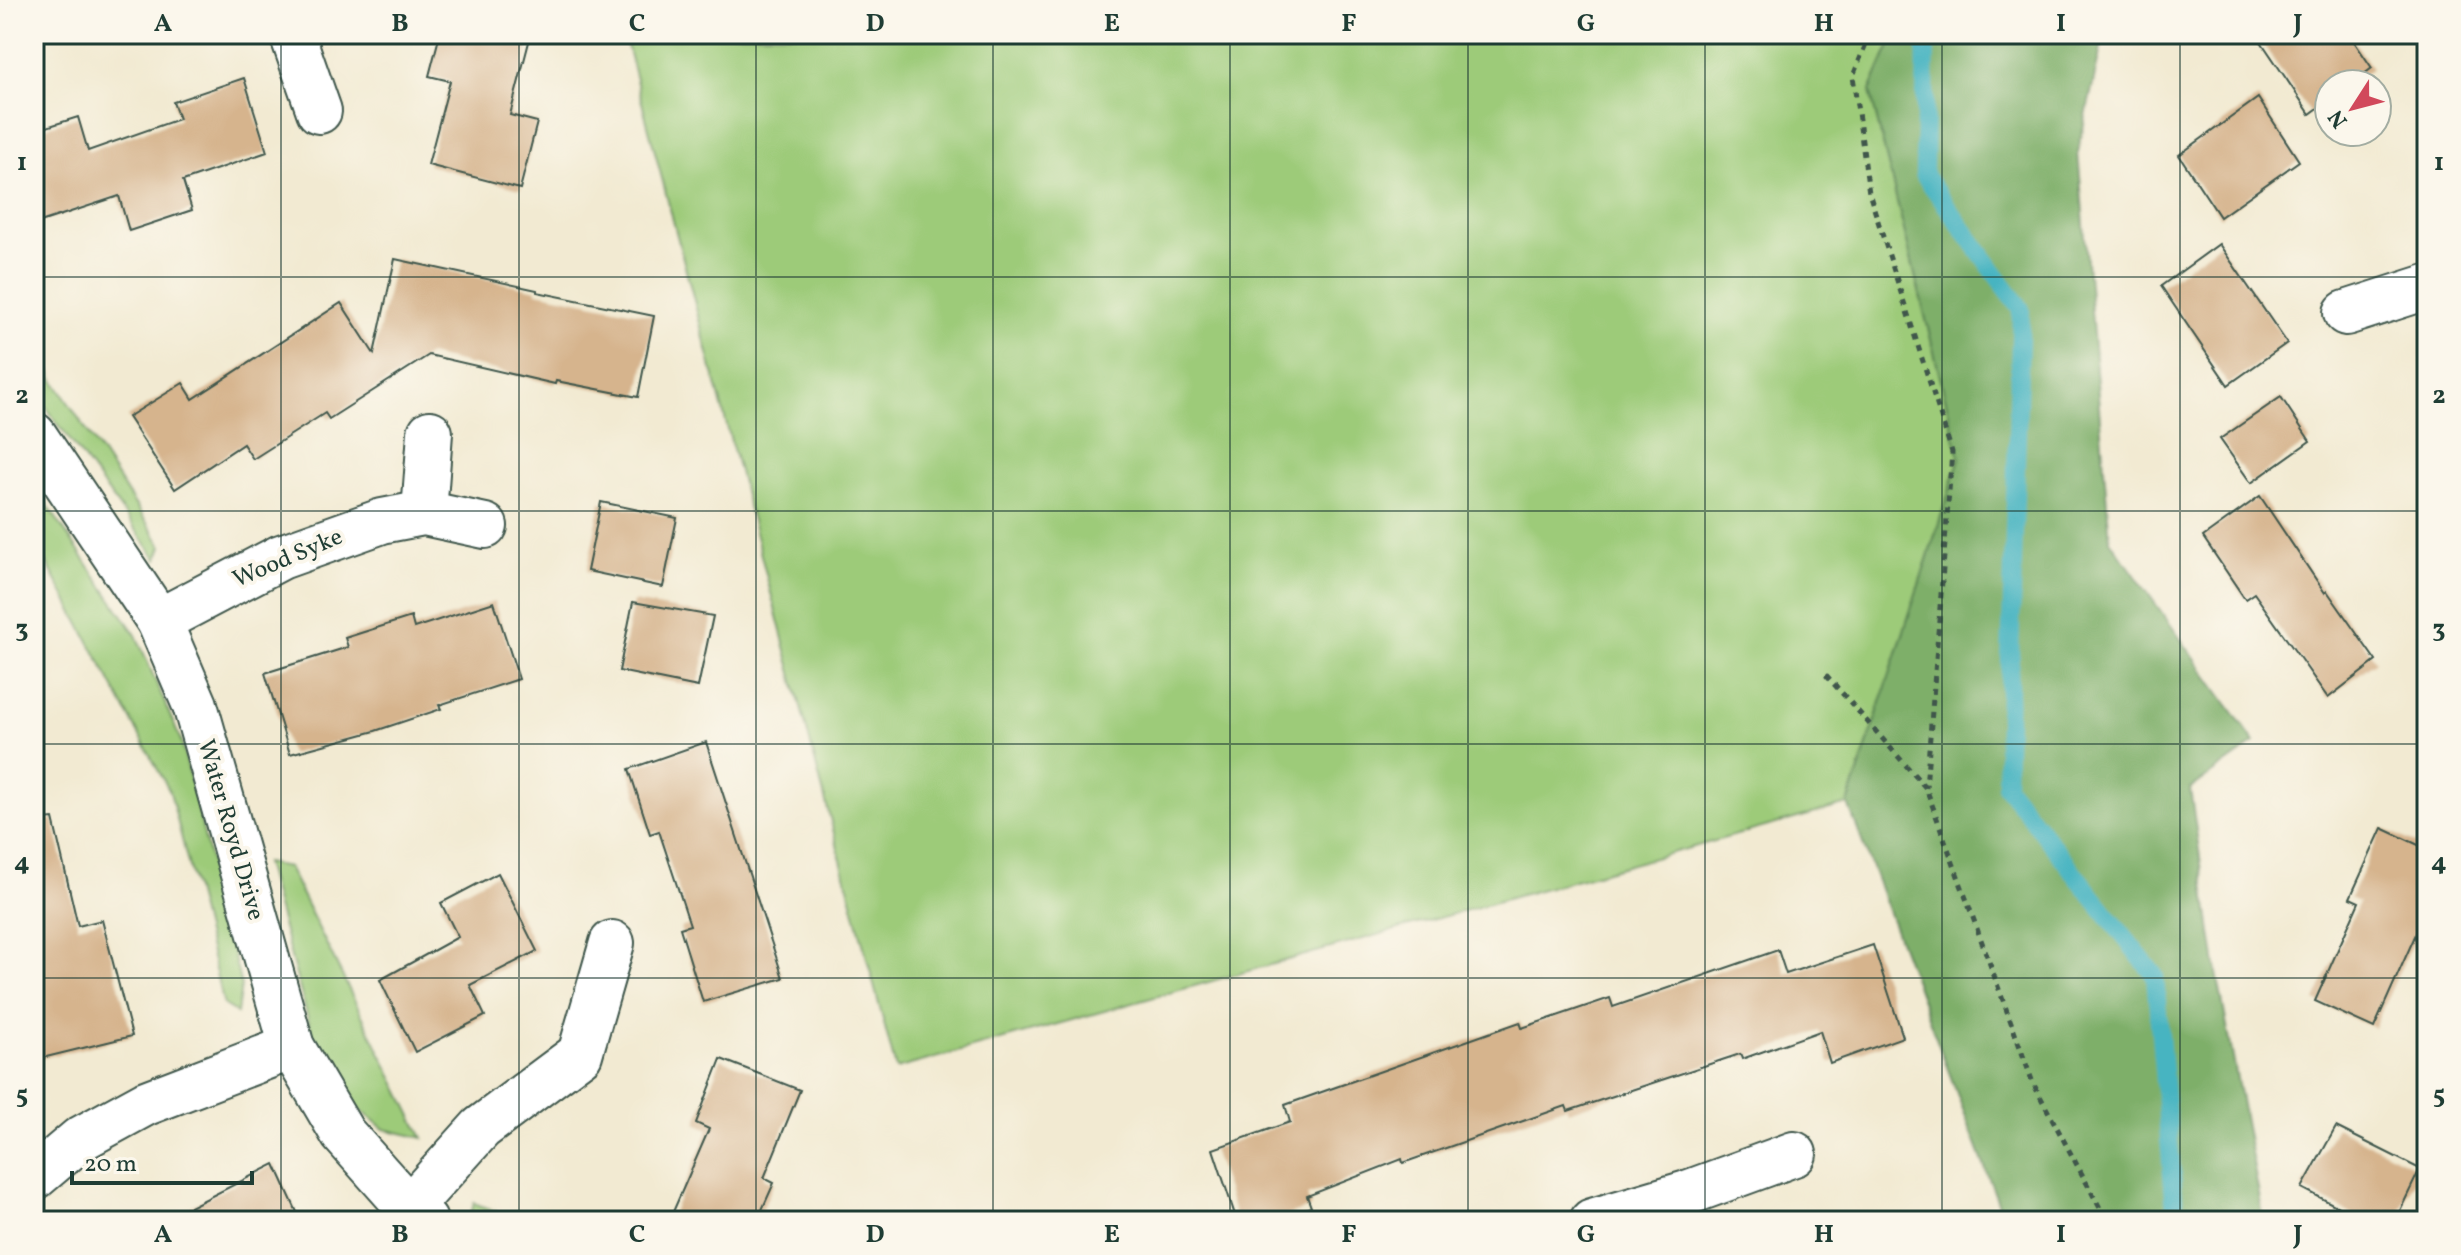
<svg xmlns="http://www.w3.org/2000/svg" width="2461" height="1255" font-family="Vollkorn,serif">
<rect width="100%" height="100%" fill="#fbf7ec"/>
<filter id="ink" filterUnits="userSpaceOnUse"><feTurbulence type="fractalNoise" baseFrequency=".0125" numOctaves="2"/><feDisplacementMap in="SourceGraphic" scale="16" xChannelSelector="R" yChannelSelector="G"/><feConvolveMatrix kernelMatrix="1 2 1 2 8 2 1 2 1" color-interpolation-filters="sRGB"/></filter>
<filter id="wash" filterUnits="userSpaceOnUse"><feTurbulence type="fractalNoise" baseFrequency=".006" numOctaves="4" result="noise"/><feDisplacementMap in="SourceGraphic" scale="32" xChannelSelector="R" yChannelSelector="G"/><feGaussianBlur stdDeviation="1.8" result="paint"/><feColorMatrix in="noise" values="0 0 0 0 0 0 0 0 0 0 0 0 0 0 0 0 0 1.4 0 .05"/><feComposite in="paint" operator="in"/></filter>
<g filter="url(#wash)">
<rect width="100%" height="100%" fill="#f2ead2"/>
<!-- green -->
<g fill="#9dcb79" stroke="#5e8456" stroke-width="2">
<polygon points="624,34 1895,34 1870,91 1960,458 1848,804 896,1069"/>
<polygon points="34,334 53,379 162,546 157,559 35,392"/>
<polygon points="34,497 43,499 136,635 181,741 241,986 237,1013 224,1005 170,792 34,539"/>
<polygon points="265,863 288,867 423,1138 384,1129 356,1106 312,1033"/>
<polygon points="474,1203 520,1221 473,1221 470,1217"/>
</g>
<!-- forest -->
<polygon fill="#7eaf69" stroke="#4e764e" stroke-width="2" points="1895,34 2104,34 2078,152 2110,540 2255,743 2190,789 2217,973 2264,1221 2005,1221 1848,804 1960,458 1870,91"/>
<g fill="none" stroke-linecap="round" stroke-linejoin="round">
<!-- stream -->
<polyline stroke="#46b4c1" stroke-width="18" points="1926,34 1924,175 2021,309 2006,786 2155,976 2176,1221"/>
</g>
<g id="blocks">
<!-- building -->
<g fill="#d6b48d">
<polygon points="440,34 531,34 510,115 537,122 520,189 428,165 450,81 429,76"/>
<polygon points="2256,34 2349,34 2372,68 2351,84 2329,84 2329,100 2310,114"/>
<polygon points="244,78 267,152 183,181 192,210 129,231 119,196 34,224 34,131 78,117 88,151 179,119 173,102"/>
<polygon points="2258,98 2299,161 2220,217 2179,155"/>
<polygon points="2219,244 2287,343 2228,385 2161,286"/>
<polygon points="395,259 537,290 537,292 654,316 638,397 556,381 555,384 429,355 329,419 325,413 253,459 243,444 175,489 128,417 183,383 193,399 341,303 374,354"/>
<polygon points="2281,397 2310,441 2251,483 2220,439"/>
<polygon points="2260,496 2325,593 2327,591 2376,661 2328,698 2254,593 2245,599 2203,537"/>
<polygon points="601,502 677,518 663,587 587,571"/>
<polygon points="494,602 519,679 439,705 441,709 375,731 290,754 265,673 348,647 345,638 411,617 414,628"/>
<polygon points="633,602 713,616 698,687 619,671"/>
<polygon points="706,742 783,978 703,1002 680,928 690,925 659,831 650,834 629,769"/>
<polygon points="53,819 78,926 102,920 132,1036 34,1060 34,821"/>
<polygon points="2382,828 2427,849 2427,909 2374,1028 2315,1001 2359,902 2350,898"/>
<polygon points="498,873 537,951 470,985 485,1016 415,1052 380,980 458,937 441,903"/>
<polygon points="1873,945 1903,1037 1830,1063 1820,1031 1742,1059 1740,1054 1568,1111 1566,1106 1403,1163 1402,1159 1307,1196 1311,1207 1271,1221 1237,1221 1213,1149 1290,1122 1285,1105 1520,1022 1522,1028 1610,998 1613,1007 1778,950 1786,974"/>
<polygon points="721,1059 800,1090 764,1178 774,1183 757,1221 669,1221 709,1129 696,1123"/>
<polygon points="2336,1127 2420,1169 2395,1221 2365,1221 2302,1188"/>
<polygon points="275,1164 301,1221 162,1221"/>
</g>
</g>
</g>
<g filter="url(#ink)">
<use href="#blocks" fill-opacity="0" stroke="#3f574c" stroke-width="2"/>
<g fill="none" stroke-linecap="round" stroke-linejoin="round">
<defs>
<g id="minor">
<polyline points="292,34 319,111"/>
<polyline points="2346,313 2427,287"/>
<polyline points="34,435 159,621 195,705 292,1047 343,1134 409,1208 425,1221"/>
<polyline points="424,513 430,433"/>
<polyline points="159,621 281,557 382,521 424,513 485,526"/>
<polyline points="34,1178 80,1139 146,1103 292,1047"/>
<polyline points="409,1208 481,1128 580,1054 612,943"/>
<polyline points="1592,1221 1687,1193 1794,1154"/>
</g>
</defs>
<!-- minor casing -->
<use href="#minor" stroke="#3f574c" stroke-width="48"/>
<!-- path -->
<g stroke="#3f574c" stroke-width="5" stroke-dasharray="6 6" stroke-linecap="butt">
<polyline points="1870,34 1853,76 1869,193 1952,452 1926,788"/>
<polyline points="1826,675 1926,788 2033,1083 2107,1221"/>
</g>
<!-- minor -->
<use href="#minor" stroke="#fff" stroke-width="44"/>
</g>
</g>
<!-- grid -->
<path fill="none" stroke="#1f3d34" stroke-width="2" stroke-opacity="0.55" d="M281 34V1221M519 34V1221M756 34V1221M993 34V1221M1230 34V1221M1468 34V1221M1705 34V1221M1942 34V1221M2180 34V1221M34 277H2427M34 511H2427M34 744H2427M34 978H2427"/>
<g text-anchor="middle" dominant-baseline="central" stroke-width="8" stroke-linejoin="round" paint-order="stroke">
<!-- street labels -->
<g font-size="24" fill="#1f3d34" stroke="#fbf7ec">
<text transform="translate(288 559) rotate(-23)">Wood Syke</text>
<text transform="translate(230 830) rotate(74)">Water Royd Drive</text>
</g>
</g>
<!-- margin -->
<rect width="2461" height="1255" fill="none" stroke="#fbf7ec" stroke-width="88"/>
<!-- north arrow -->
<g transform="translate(2353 108) rotate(234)"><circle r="38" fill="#fbf7ec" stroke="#a3ada2" stroke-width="2"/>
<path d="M0-6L14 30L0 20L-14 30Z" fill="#d1495b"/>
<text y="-12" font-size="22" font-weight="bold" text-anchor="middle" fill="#1f3d34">N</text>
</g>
<!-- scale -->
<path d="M72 1171v12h180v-12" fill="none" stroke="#1f3d34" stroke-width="4"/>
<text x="84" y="1171" font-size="24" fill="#1f3d34" stroke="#fbf7ec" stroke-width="6" paint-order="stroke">20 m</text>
<rect x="44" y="44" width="2373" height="1167" fill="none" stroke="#1f3d34" stroke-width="3"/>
<g font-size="26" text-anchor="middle" font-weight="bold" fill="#1f3d34">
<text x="163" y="31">A</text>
<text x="400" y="31">B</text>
<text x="637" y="31">C</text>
<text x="875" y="31">D</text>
<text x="1112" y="31">E</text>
<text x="1349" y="31">F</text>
<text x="1586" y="31">G</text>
<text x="1824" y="31">H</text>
<text x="2061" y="31">I</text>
<text x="2298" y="31">J</text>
<text x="22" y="170">1</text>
<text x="2439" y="170">1</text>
<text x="22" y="403">2</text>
<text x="2439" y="403">2</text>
<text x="22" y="637">3</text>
<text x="2439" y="637">3</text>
<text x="22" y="870">4</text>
<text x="2439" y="870">4</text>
<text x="22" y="1103">5</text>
<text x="2439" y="1103">5</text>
<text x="163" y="1242">A</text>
<text x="400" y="1242">B</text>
<text x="637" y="1242">C</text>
<text x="875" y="1242">D</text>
<text x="1112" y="1242">E</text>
<text x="1349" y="1242">F</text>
<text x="1586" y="1242">G</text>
<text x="1824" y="1242">H</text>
<text x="2061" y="1242">I</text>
<text x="2298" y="1242">J</text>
</g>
</svg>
